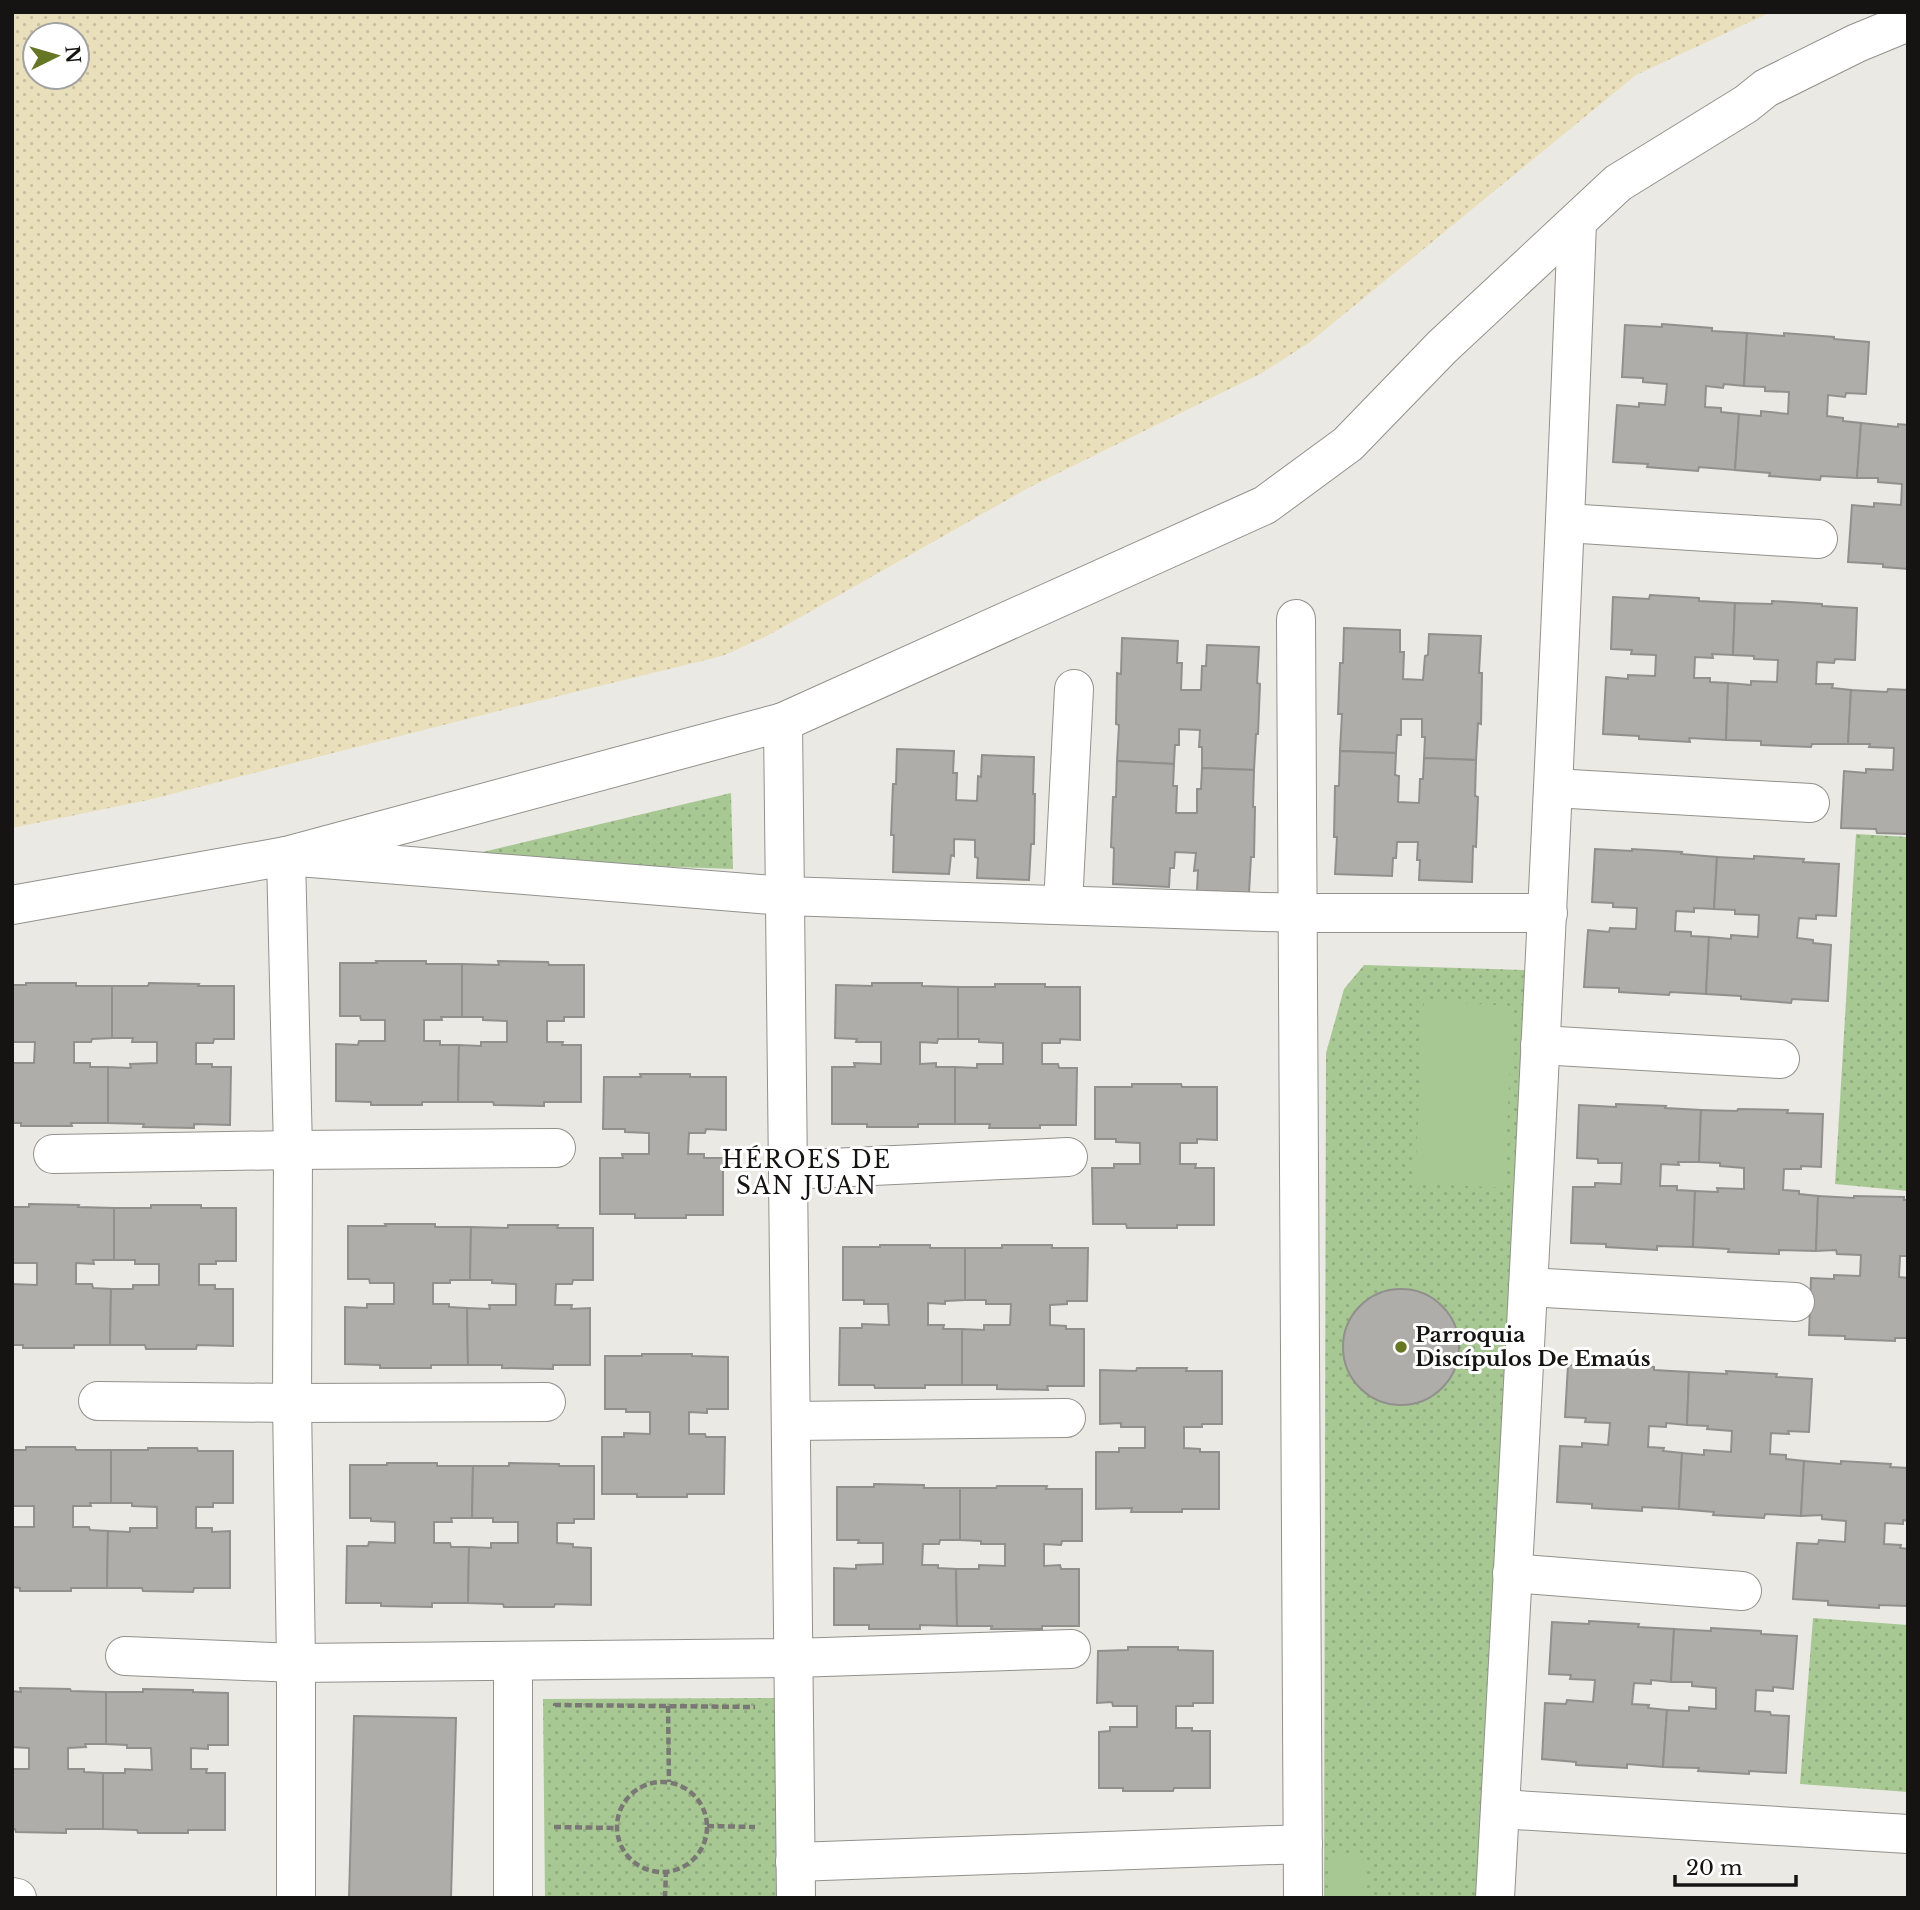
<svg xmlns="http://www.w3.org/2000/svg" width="1920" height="1910" font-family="'Libre Baskerville',serif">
<defs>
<pattern id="grass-dots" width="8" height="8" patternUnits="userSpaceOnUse" patternTransform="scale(1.75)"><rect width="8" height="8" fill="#a8c893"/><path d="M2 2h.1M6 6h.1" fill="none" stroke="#90ab7e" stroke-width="1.8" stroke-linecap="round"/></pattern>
<pattern id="sand-dots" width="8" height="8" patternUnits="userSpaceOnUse" patternTransform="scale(1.75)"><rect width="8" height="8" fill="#e9dfba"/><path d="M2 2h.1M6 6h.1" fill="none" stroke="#c7be9f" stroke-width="1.8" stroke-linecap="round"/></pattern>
</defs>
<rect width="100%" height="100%" fill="#eae9e4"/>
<!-- grass -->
<g fill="url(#grass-dots)">
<polygon points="731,793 733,869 453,859"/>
<polygon points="1856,834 1908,837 1908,1191 1835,1184"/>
<polygon points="1364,965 1524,970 1528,973 1487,1898 1324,1898 1326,1053 1344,989"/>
<polygon points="1813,1618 1908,1625 1908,1792 1800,1784"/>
<polygon points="784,1698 785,1898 545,1898 543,1699"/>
</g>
<!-- sand -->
<path fill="url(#sand-dots)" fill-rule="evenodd" d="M12 12H1771L1636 75 1310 342 1262 373 1028 488 767 636 722 656 526 704 148 800 12 828ZM35 35H77V77H35Z"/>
<!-- garden -->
<g fill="#a8c893">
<polygon points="1424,1001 1513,1006 1504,1188 1415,1183"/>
<polygon points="1363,1855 1365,1898 1329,1898 1328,1856"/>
</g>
<!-- building -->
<g fill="#afada9" stroke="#92908c" stroke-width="2">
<polygon points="1662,324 1712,328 1712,331 1747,333 1744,386 1724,384 1723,388 1706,386 1705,407 1721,408 1721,412 1739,414 1735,470 1699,467 1698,471 1647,467 1648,464 1613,462 1617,405 1639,407 1639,403 1665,405 1667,384 1643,382 1643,378 1622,377 1625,325 1662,327"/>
<polygon points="1747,333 1784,336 1784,333 1834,337 1834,339 1869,342 1866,394 1846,393 1845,397 1828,395 1827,416 1843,418 1843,421 1861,423 1857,478 1821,476 1820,480 1769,476 1770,473 1735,470 1739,414 1761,416 1761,411 1788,414 1789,392 1765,391 1765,387 1744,386"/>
<polygon points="1861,423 1898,427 1898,424 1908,425 1908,569 1883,567 1883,564 1848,562 1852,505 1874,507 1874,503 1901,505 1902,484 1878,482 1878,478 1857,478"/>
<polygon points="1650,595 1699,598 1699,601 1735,603 1733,655 1712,654 1713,658 1695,657 1694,678 1710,678 1710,682 1728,683 1726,740 1689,738 1690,742 1639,739 1639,736 1603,734 1606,677 1628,679 1628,675 1655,676 1656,655 1631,654 1632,650 1611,649 1613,597 1649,599"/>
<polygon points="1772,601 1822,604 1822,606 1857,608 1855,660 1835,659 1834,663 1817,662 1816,684 1833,684 1832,688 1851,690 1848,744 1812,744 1811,747 1761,745 1761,741 1726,740 1728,683 1751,685 1751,681 1777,682 1778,660 1754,659 1754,656 1733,655 1735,603 1772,604"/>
<polygon points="1344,628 1400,630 1400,652 1404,652 1403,679 1423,680 1425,656 1428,655 1429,634 1481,636 1479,673 1482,673 1481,724 1478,723 1476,760 1424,758 1425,737 1422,737 1422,719 1401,719 1401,735 1397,735 1396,753 1340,751 1342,714 1338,714 1340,663 1343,663"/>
<polygon points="1122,638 1178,641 1177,663 1182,663 1181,690 1201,690 1202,666 1206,666 1207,645 1259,647 1257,683 1260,684 1258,734 1256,734 1254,770 1202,768 1202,747 1199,747 1200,730 1179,729 1179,745 1175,745 1174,764 1117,761 1119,725 1116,724 1117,673 1121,674"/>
<polygon points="1888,689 1908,690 1908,834 1877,833 1876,829 1841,828 1844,771 1866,773 1866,769 1893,770 1894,748 1869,747 1870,744 1848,744 1851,690 1887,692"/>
<polygon points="897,749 954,751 953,773 957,773 956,800 977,801 978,776 981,777 982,755 1034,757 1033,794 1035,794 1034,844 1031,844 1029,880 977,878 978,858 975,857 975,840 954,839 954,856 951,855 949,874 893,872 894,835 891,835 893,784 896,784"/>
<polygon points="1340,751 1396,753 1395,775 1399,776 1398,802 1419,803 1420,779 1423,779 1424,758 1476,760 1475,796 1478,797 1476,847 1473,846 1472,882 1419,880 1420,860 1417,860 1418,842 1397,842 1396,858 1393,858 1392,876 1335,874 1337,837 1334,837 1335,786 1339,786"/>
<polygon points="1117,761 1174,764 1173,786 1177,786 1176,813 1197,813 1197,789 1201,789 1202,768 1254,770 1253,807 1255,807 1254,857 1251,857 1249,893 1197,891 1198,870 1194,871 1196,853 1175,852 1174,868 1170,868 1169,887 1113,884 1114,848 1111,847 1113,797 1116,797"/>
<polygon points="1595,849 1632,851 1632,849 1682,852 1681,854 1717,857 1714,909 1694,908 1694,912 1676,911 1675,931 1691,932 1691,936 1709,937 1706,994 1670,992 1669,995 1619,992 1619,988 1584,987 1588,930 1609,932 1610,928 1636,929 1637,908 1613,907 1613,903 1592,902"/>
<polygon points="1754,856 1804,859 1803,862 1839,864 1836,916 1816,915 1816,919 1799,918 1797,938 1813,940 1813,943 1831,945 1828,1001 1792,999 1791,1003 1741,999 1741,996 1706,994 1709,937 1731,939 1731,935 1758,937 1759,915 1735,914 1735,910 1714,909 1717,857 1754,859"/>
<polygon points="376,961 426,961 426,964 462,964 462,1017 441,1017 442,1020 424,1020 424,1041 440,1041 440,1045 459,1045 458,1102 422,1102 422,1105 371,1105 371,1102 336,1101 336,1044 358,1045 359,1041 385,1041 385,1020 361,1020 360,1016 340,1016 340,963 377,963"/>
<polygon points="498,961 548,962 549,965 584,965 584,1017 564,1017 564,1021 547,1021 547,1042 563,1042 562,1045 581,1045 581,1102 544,1102 544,1106 494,1105 493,1102 458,1102 459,1045 481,1046 481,1042 507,1042 507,1021 483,1020 483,1017 462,1017 462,964 499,965"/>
<polygon points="26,983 76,983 76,986 112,986 112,1038 92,1039 91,1042 74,1042 74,1063 90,1063 90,1067 108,1067 108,1123 71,1123 72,1126 21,1126 21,1123 12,1123 12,1063 34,1063 35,1042 12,1042 12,985 26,985"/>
<polygon points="149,983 199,984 198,986 234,986 234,1039 214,1039 213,1043 196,1043 196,1064 212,1064 212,1067 231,1067 230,1125 194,1124 194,1128 143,1127 144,1124 108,1123 108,1067 131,1068 130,1064 157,1063 157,1042 132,1042 133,1038 112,1038 112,986 148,986"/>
<polygon points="872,983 922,983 922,986 958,987 958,1039 938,1039 937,1043 920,1042 920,1064 936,1063 936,1067 955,1067 955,1124 918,1124 918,1127 867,1127 867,1124 832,1124 832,1067 855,1067 854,1063 881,1064 881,1042 856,1042 857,1039 835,1038 836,985 872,986"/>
<polygon points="995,984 1045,984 1045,987 1080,987 1080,1040 1060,1039 1060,1043 1042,1043 1042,1064 1058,1064 1059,1068 1077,1068 1076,1125 1040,1125 1040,1128 989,1128 990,1124 955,1124 955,1067 977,1068 977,1064 1003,1064 1003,1043 979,1042 979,1039 958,1039 958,987 995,987"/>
<polygon points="640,1074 690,1074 690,1077 726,1077 726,1130 706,1129 705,1133 689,1133 688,1154 704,1154 704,1158 723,1158 723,1215 686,1215 686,1218 635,1218 635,1214 600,1214 600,1158 623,1158 622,1154 649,1154 649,1133 625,1132 625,1129 603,1129 604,1077 641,1077"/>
<polygon points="1132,1084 1181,1084 1182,1087 1217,1087 1217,1140 1197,1139 1197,1143 1180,1143 1180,1164 1196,1164 1195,1168 1214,1168 1214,1225 1177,1225 1177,1228 1127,1228 1126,1224 1093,1224 1092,1168 1114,1168 1114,1164 1140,1164 1140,1143 1116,1142 1116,1139 1095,1139 1095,1087 1132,1087"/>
<polygon points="1616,1104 1666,1106 1665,1108 1701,1110 1699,1162 1678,1162 1679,1165 1661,1164 1660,1186 1677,1186 1677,1190 1695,1191 1693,1247 1657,1246 1657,1250 1606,1247 1606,1244 1571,1243 1573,1187 1595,1187 1595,1183 1621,1184 1622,1163 1598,1163 1598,1159 1577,1158 1579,1105 1616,1107"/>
<polygon points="1738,1109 1788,1110 1787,1113 1823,1114 1821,1167 1801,1166 1801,1169 1784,1169 1783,1190 1799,1191 1799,1194 1818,1196 1816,1251 1779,1250 1779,1254 1728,1252 1729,1249 1693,1247 1695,1191 1718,1192 1717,1188 1744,1189 1744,1168 1720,1166 1720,1163 1699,1162 1701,1110 1737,1111"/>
<polygon points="1818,1196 1854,1198 1854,1196 1904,1197 1904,1200 1908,1200 1908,1256 1900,1256 1899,1277 1908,1278 1908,1338 1895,1338 1895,1341 1845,1339 1845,1336 1809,1335 1811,1278 1834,1279 1834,1275 1860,1276 1861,1255 1837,1254 1836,1250 1816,1251"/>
<polygon points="29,1204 79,1205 78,1207 114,1208 114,1260 93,1260 94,1264 76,1263 76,1284 92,1284 93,1288 111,1289 110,1345 74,1345 74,1348 23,1348 23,1345 12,1345 12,1284 37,1285 37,1263 13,1263 12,1260 12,1207 29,1207"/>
<polygon points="151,1205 201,1205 201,1208 236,1208 236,1261 216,1261 216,1264 199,1264 199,1285 215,1285 215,1289 233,1289 233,1346 197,1345 196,1349 146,1349 145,1345 110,1345 111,1289 133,1289 133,1285 159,1285 159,1264 135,1264 135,1260 114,1260 114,1208 151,1208"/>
<polygon points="385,1224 435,1224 435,1227 471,1227 470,1280 450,1280 450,1283 433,1283 433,1304 449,1304 449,1307 467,1308 468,1365 431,1365 431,1368 380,1368 380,1365 345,1364 345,1307 367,1308 367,1304 394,1304 394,1283 370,1283 369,1279 348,1279 348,1226 386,1226"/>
<polygon points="508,1225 558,1225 557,1228 593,1228 593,1280 573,1280 572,1284 556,1284 555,1305 572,1305 571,1309 590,1308 590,1365 553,1365 553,1369 502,1368 502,1365 468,1365 467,1308 490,1309 489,1305 516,1305 516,1284 492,1283 492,1280 470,1280 471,1227 508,1228"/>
<polygon points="880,1245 930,1245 930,1248 965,1248 965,1300 945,1301 945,1304 928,1303 928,1325 944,1325 943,1329 962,1329 962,1385 925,1385 925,1388 875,1388 874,1385 839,1385 840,1328 862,1328 862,1324 889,1325 888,1304 864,1304 864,1300 843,1300 843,1247 880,1247"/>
<polygon points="1002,1245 1052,1245 1052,1248 1088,1248 1087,1301 1067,1301 1067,1304 1050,1305 1050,1325 1066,1326 1066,1329 1084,1329 1084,1386 1047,1386 1048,1390 997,1389 997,1385 962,1385 962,1329 984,1330 984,1325 1010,1325 1011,1304 986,1304 986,1300 965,1300 965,1248 1002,1248"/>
<circle cx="1401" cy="1347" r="58"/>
<polygon points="642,1354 692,1354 692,1356 728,1357 728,1409 707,1409 707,1413 689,1412 689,1434 705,1434 706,1437 725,1437 724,1494 687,1494 687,1497 637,1497 637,1494 602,1494 602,1437 624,1437 624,1433 650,1434 650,1412 626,1412 626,1409 605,1409 605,1356 642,1356"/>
<polygon points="1605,1364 1654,1367 1654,1370 1689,1372 1687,1425 1666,1423 1666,1427 1649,1426 1648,1447 1664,1448 1663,1451 1682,1453 1679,1509 1642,1507 1642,1511 1592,1508 1592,1504 1557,1502 1560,1446 1582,1447 1582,1443 1608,1445 1610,1423 1585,1422 1586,1418 1565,1417 1568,1365 1604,1367"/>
<polygon points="1137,1368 1187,1368 1186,1371 1222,1371 1222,1424 1202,1424 1202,1427 1184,1427 1184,1448 1200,1449 1200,1452 1219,1452 1219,1509 1182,1509 1182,1512 1131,1512 1132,1508 1096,1509 1096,1452 1119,1452 1119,1448 1145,1448 1145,1427 1121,1427 1121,1423 1100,1424 1100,1370 1136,1371"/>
<polygon points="1726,1371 1777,1374 1776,1377 1812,1379 1809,1432 1788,1431 1789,1434 1771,1433 1770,1454 1786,1455 1786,1459 1804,1461 1801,1516 1765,1514 1764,1518 1713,1515 1714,1512 1679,1509 1682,1453 1704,1455 1704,1450 1731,1452 1732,1431 1707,1429 1708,1426 1687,1425 1689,1372 1727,1374"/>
<polygon points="26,1447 75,1447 76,1450 111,1450 111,1503 90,1503 91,1506 73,1506 73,1527 89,1527 90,1530 108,1531 107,1588 71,1588 71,1591 20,1591 20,1588 12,1587 12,1527 34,1527 34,1506 12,1506 12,1450 26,1450"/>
<polygon points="148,1448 197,1448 198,1451 233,1451 233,1503 213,1503 213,1507 196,1507 196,1528 212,1528 212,1532 230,1531 230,1588 194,1588 193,1592 143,1591 142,1588 107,1588 108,1531 130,1532 130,1528 157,1528 157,1507 132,1506 132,1503 111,1503 111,1450 148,1450"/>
<polygon points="1804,1461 1841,1464 1841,1461 1891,1464 1890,1467 1908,1468 1908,1521 1903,1520 1903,1524 1885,1523 1884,1544 1901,1545 1900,1548 1908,1549 1908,1606 1879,1605 1879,1608 1828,1605 1828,1601 1793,1599 1797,1543 1818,1544 1819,1540 1845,1542 1846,1521 1822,1519 1822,1515 1801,1516"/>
<polygon points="387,1463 437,1463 437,1466 473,1466 472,1518 451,1518 452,1522 434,1522 434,1543 450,1543 451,1547 469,1547 468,1603 432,1603 432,1607 381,1606 381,1603 346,1603 347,1546 368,1546 369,1542 395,1543 395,1522 371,1521 371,1518 350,1518 350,1465 387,1465"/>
<polygon points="509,1463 559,1464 559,1466 594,1466 594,1519 574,1519 574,1523 557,1523 557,1543 573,1544 573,1547 591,1548 591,1605 555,1604 554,1607 504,1607 503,1604 468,1603 469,1547 491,1548 491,1543 518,1543 518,1522 493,1522 493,1518 472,1518 473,1466 509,1466"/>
<polygon points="874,1484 924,1485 924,1488 960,1488 960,1540 940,1540 939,1544 923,1544 922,1565 938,1565 938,1568 956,1569 957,1626 920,1625 920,1629 869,1629 869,1625 834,1625 834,1568 856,1569 856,1565 883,1564 883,1543 858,1543 859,1540 837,1540 837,1487 874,1487"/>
<polygon points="997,1486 1047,1486 1046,1489 1082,1489 1082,1541 1062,1541 1061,1545 1044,1544 1044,1566 1060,1565 1061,1569 1079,1569 1079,1626 1042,1626 1042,1629 991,1629 992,1626 957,1626 956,1569 979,1569 979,1565 1005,1566 1005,1544 981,1544 981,1541 960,1540 960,1488 996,1488"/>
<polygon points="1589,1621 1639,1624 1638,1627 1674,1629 1671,1682 1651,1680 1651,1684 1634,1683 1632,1704 1649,1705 1648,1708 1667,1710 1663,1767 1627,1764 1627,1768 1576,1765 1576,1762 1542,1759 1545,1703 1566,1704 1567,1700 1593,1702 1595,1680 1570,1679 1571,1675 1549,1674 1552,1622 1589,1624"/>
<polygon points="1711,1628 1761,1631 1761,1634 1797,1636 1793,1689 1773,1687 1773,1691 1756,1690 1755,1711 1770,1712 1771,1715 1789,1716 1786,1773 1749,1771 1749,1774 1698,1771 1699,1768 1663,1767 1667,1710 1689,1711 1689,1707 1716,1709 1716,1688 1692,1686 1692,1682 1671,1682 1674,1629 1711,1631"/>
<polygon points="1128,1647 1178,1647 1178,1650 1213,1651 1213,1703 1193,1703 1193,1706 1176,1706 1176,1728 1192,1728 1192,1731 1210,1731 1210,1788 1174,1788 1173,1791 1123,1791 1123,1788 1099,1788 1099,1732 1110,1731 1110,1727 1137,1727 1137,1706 1113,1706 1112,1702 1097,1703 1098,1651 1128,1650"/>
<polygon points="20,1688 70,1689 71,1691 106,1692 106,1744 85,1744 86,1747 68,1748 68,1769 84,1769 84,1772 103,1773 103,1829 66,1829 66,1833 16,1832 15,1829 12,1829 12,1769 29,1769 29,1748 12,1747 12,1691 21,1692"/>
<polygon points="143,1689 193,1690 193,1692 228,1693 228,1745 208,1745 208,1749 191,1748 191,1769 207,1769 206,1773 225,1773 225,1830 188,1830 188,1833 138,1833 137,1830 103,1829 103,1773 125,1773 125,1769 152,1770 151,1748 127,1748 127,1745 106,1744 106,1692 143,1692"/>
<polygon points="354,1716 456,1718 451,1898 349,1898"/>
</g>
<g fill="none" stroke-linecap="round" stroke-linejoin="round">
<defs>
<g id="minor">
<polyline points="1566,523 1818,539"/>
<polyline points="1296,619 1303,1898"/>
<polyline points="783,722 796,1898"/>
<polyline points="1554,788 1810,803"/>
<polyline points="12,905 286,856 785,896 1298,913 1548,913"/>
<polyline points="1063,905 1074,689"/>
<polyline points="1540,1045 1780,1059"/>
<polyline points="53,1154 293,1150 556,1148"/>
<polyline points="788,1170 1068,1157"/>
<polyline points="1528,1287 1795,1302"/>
<polyline points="98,1401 292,1403 546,1402"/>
<polyline points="791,1421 1066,1418"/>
<polyline points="1512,1573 1742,1591"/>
<polyline points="125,1656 296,1663 793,1658 1071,1649"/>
<polyline points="1500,1809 1908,1834"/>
<polyline points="795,1862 1303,1844"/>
<polyline points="12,1897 17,1898"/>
<polyline points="296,1898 296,1663 292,1403 293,1150 286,856 783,722 1265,505 1348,444 1442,347 1618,183 1746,104 1766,88 1857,43 1908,22"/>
<polyline points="513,1898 513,1661"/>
<path d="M1495 1898C1526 1339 1556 781 1577 222"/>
</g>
</defs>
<!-- minor casing -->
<use href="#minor" stroke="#92918c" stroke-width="40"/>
<!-- path -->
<g stroke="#797875" stroke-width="4.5" stroke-dasharray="7 3.5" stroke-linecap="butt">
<polyline points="555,1706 555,1705 755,1707"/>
<polyline points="668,1706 669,1782"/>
<circle cx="662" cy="1827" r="45"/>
<polyline points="707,1826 755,1827"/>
<polyline points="554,1827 617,1828"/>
<polyline points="665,1898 666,1871"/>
</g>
<!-- minor -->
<use href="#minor" stroke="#fff" stroke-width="38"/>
</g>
<!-- markers -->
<circle fill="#657624" stroke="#fff" stroke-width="2.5" cx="1401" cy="1347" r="7"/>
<g text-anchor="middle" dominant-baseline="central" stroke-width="6" stroke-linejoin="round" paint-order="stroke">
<!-- poi labels -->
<g font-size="21" font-weight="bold" fill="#151413" stroke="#fff" text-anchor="start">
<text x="1415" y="1335">Parroquia<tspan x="1415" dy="24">Discípulos De Emaús</tspan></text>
</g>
<!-- neighbourhood labels -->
<g font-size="23" letter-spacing="2" fill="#151413" stroke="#fff">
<text x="807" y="1160">HÉROES DE<tspan x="807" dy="26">SAN JUAN</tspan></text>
</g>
</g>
<!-- border -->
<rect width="1920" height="1910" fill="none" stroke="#151413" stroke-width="28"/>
<!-- north arrow -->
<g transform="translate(56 56) rotate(85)"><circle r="33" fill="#ffffff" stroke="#a1a1a1" stroke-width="2"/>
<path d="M0-5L12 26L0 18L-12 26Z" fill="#657624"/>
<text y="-10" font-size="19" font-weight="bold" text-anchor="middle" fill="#151413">N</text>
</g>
<!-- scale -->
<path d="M1675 1875v10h121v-10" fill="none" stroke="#151413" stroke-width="3.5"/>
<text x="1686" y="1875" font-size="21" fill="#151413" stroke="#ffffff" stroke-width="5" paint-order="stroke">20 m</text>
</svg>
